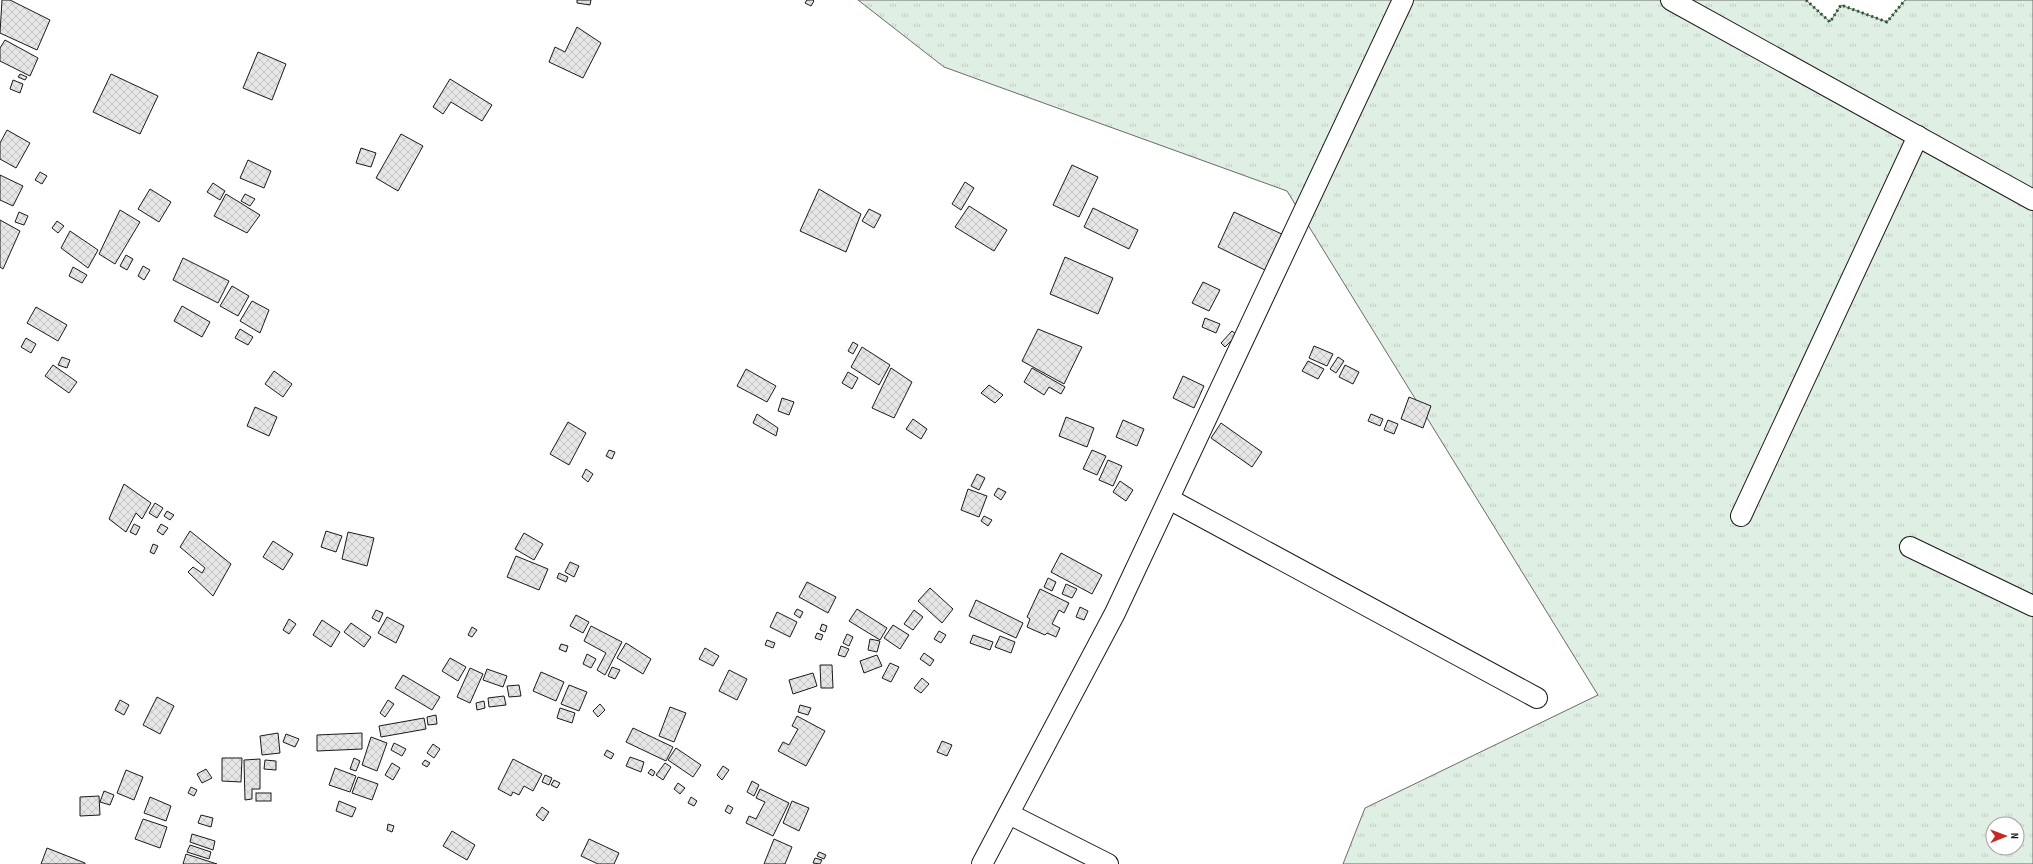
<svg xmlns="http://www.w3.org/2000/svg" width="2033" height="864" font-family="'Sofia Sans Condensed',sans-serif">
<defs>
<pattern id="grass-tufts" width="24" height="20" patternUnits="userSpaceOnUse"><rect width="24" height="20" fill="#e0efe3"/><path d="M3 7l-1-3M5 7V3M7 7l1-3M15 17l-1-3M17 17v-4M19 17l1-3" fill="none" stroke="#c0ccc2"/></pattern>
<pattern id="building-cross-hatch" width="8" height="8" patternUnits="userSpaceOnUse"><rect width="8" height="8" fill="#e6e6e6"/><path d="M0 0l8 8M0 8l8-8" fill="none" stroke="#c5c5c5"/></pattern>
</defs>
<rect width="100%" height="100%" fill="#fff"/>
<!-- grass -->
<path fill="url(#grass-tufts)" stroke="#6a6a6a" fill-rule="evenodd" d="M858 0H1806L1830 22 1841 5 1887 22 1905 0H2033V864H1343L1365 808 1598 695 1287 191 944 67ZM1993 824H2017V848H1993Z"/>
<!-- building -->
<g fill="url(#building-cross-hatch)" stroke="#1a1a1a">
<polygon points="2,0 10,0 50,20 37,50 0,33"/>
<polygon points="577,0 591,0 590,5 577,3"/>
<polygon points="807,0 813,0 814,1 811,6 805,3"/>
<polygon points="577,27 601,43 583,78 549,62 555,47 565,52"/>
<polygon points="5,40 38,58 30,76 0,61 0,48"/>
<polygon points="258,52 286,64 272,100 243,88"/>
<polygon points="20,74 27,77 25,80 18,77"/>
<polygon points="111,74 158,96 140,134 93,112"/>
<polygon points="450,79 492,105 482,121 451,102 443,114 433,107"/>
<polygon points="13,80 23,84 20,93 10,89"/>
<polygon points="7,130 30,143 16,168 0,159 0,143"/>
<polygon points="401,134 423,146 398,191 376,178"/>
<polygon points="361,148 376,153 371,167 356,163"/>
<polygon points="248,160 271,171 264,188 240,178"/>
<polygon points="1072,165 1098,177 1079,217 1053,205"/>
<polygon points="40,172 47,176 42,184 35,180"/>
<polygon points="0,175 23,186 13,206 0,200"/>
<polygon points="965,182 974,188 961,210 952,204"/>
<polygon points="213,183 225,191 220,200 207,192"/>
<polygon points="150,189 171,202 159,222 138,209"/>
<polygon points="819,189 861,214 846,252 800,231"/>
<polygon points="226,194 260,215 247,233 214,216"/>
<polygon points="245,194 255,199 250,206 241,201"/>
<polygon points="969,206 1007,230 994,251 955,227"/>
<polygon points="1093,208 1138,230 1129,249 1084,227"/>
<polygon points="869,209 881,215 874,228 862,221"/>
<polygon points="120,210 140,222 115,264 99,254"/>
<polygon points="19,212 28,216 24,225 15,222"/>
<polygon points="1234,212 1286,236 1269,272 1218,247"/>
<polygon points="0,220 20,231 3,269 0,267"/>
<polygon points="57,221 64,226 58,233 52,228"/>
<polygon points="70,231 98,250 88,268 61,248"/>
<polygon points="126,255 133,259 127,270 120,266"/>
<polygon points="1065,257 1113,278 1098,314 1050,294"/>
<polygon points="183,258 229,281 218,303 173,280"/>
<polygon points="143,266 150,270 144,280 138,276"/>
<polygon points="73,267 87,275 82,283 69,276"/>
<polygon points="1203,282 1220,290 1209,311 1192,303"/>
<polygon points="232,286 249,296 238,316 220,306"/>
<polygon points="252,301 269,310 260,333 240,321"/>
<polygon points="182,306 210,322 202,337 174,321"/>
<polygon points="36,307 67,325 58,341 27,323"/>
<polygon points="1205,318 1220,324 1216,333 1202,327"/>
<polygon points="240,329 253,337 248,345 235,338"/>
<polygon points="1038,329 1082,347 1064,384 1022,361"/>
<polygon points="1232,331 1237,335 1225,347 1221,343"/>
<polygon points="26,338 36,344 31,353 21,347"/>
<polygon points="853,342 858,345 853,354 848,351"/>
<polygon points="1314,346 1333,354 1327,366 1309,358"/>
<polygon points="862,347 890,365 879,385 851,367"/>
<polygon points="62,357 70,360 67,368 58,365"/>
<polygon points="1338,357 1344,361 1336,373 1330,369"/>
<polygon points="1308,361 1324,369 1318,379 1302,371"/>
<polygon points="53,365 77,382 69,393 45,376"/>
<polygon points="1345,365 1359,372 1353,384 1339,377"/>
<polygon points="891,368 912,382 894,418 872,408"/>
<polygon points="1032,368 1065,387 1061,394 1049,387 1044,395 1024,382"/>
<polygon points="746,369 776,386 767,402 737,386"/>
<polygon points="274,371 292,384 283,397 265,384"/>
<polygon points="848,372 858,378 852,389 842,383"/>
<polygon points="1183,376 1204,386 1194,408 1173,398"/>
<polygon points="989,385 1003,395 995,403 981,393"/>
<polygon points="1409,397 1431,406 1423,428 1401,419"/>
<polygon points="782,398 794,402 789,415 778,411"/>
<polygon points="255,407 277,417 269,436 247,426"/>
<polygon points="757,414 778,428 776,436 753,423"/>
<polygon points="1371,414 1383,419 1380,426 1368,421"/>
<polygon points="1066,417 1094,428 1087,447 1059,436"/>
<polygon points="913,419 927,429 921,439 906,429"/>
<polygon points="1123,420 1144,429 1137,446 1116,437"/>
<polygon points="1388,420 1398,424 1394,434 1384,430"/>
<polygon points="568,422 586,433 569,465 550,454"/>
<polygon points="1221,423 1262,452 1252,467 1211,438"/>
<polygon points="609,450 615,452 612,459 606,456"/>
<polygon points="1092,450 1106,456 1097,475 1083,469"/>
<polygon points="1108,460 1122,466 1113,486 1099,480"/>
<polygon points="586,469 593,474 588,482 582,477"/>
<polygon points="977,474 985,478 979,490 971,486"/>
<polygon points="1120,481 1133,490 1126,501 1113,492"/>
<polygon points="124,484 151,503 142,519 136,513 126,532 109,519"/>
<polygon points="998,488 1006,492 1001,500 994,495"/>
<polygon points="968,489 987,496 979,517 961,510"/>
<polygon points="155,503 163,508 157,518 149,513"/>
<polygon points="167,511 174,515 170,520 164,516"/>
<polygon points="984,516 992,520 988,526 981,521"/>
<polygon points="134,524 140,527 136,535 130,532"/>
<polygon points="161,524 168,528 163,535 157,531"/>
<polygon points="190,531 231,564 213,596 188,572 193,567 202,573 205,568 180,547"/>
<polygon points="326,531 342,536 336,552 321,547"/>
<polygon points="348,532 374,538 367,566 342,559"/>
<polygon points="524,533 543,544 534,560 515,549"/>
<polygon points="273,541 293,554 283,570 263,557"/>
<polygon points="153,544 158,546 154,554 150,552"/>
<polygon points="1061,553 1102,575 1092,594 1051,572"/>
<polygon points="516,556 548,569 539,590 507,577"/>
<polygon points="570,562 579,566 574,577 565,572"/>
<polygon points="559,573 568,577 566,582 557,578"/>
<polygon points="1048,578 1056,582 1052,591 1044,587"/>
<polygon points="807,582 836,597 828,613 799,597"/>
<polygon points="1066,584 1077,589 1072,598 1062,594"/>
<polygon points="930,588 953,609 942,623 918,601"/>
<polygon points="1040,589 1069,603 1064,613 1059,610 1052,624 1060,628 1056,637 1047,633 1045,635 1027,627 1030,619 1027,617"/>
<polygon points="976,600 1023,623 1016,638 969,616"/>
<polygon points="1080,607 1088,611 1084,620 1076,617"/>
<polygon points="797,609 803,612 800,618 794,614"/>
<polygon points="857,609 887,628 880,640 849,621"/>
<polygon points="376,610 383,613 379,622 372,618"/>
<polygon points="914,610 923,617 913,630 904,624"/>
<polygon points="777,612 797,622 790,637 770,627"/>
<polygon points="576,615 589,622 583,633 570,626"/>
<polygon points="387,617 404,626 396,643 378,633"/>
<polygon points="289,619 296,624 289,634 283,630"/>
<polygon points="322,620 340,632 331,647 313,635"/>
<polygon points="351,623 371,637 364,647 344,632"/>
<polygon points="822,624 827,626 825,632 820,630"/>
<polygon points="893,625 909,635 900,649 884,638"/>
<polygon points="591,626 622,642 605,675 597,670 606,653 584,641"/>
<polygon points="472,627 477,630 472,637 468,635"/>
<polygon points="939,631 946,635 941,643 934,639"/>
<polygon points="817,633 823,635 821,640 815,638"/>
<polygon points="847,634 853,637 849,646 843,643"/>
<polygon points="973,635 993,642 990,650 970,643"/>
<polygon points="1000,636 1015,642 1011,653 995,647"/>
<polygon points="870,639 880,641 877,652 868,650"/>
<polygon points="767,640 775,643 773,648 765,645"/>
<polygon points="626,643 651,659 643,674 617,658"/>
<polygon points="561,644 568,646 566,652 559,649"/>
<polygon points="841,646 849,649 845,657 838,655"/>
<polygon points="705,648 719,656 713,666 699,659"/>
<polygon points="924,653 934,660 930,666 920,659"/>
<polygon points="587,654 596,659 591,668 583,664"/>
<polygon points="877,655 882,666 864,673 860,661"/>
<polygon points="450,658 466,667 458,681 442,671"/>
<polygon points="890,663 899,667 891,682 882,678"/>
<polygon points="820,665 832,665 833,688 821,688"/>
<polygon points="612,667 620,670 615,679 608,676"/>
<polygon points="470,668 483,674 470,703 457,697"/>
<polygon points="487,669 507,676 503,687 483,680"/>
<polygon points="729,670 747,679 737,700 719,691"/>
<polygon points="541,672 564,682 556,701 533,691"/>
<polygon points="813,673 817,686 793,694 789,680"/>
<polygon points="403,675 440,697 432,710 395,688"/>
<polygon points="922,678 929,684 921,693 914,688"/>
<polygon points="519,685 521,696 509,697 507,686"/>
<polygon points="569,685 587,692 579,711 561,704"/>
<polygon points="504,696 506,705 489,707 488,698"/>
<polygon points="157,697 174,706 160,734 143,725"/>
<polygon points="120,700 129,705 124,715 115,710"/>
<polygon points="388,700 394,704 385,717 380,713"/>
<polygon points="484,701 485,708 477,710 476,703"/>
<polygon points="600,704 605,710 598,717 593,711"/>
<polygon points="800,705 811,708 808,715 798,712"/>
<polygon points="670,707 686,713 674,742 659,736"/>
<polygon points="560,708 575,713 572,723 557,718"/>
<polygon points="436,715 437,724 428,725 427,717"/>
<polygon points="797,716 825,731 806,766 778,751 783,742 789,745 798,729 792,726"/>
<polygon points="424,718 426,729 381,737 379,726"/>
<polygon points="633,728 673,747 666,761 626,742"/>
<polygon points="278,733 280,753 262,755 260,736"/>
<polygon points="362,733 362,749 317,751 317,735"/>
<polygon points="286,734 299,739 295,747 283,742"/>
<polygon points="371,737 387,743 377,771 362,765"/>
<polygon points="942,741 952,745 947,756 937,752"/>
<polygon points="394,743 406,749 402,756 391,750"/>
<polygon points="433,744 440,749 434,758 427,753"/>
<polygon points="676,748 701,765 693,777 668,760"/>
<polygon points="607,750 614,754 611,759 604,755"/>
<polygon points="630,757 644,762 641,772 626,766"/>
<polygon points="222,758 242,758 241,782 222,781"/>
<polygon points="354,758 360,761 356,771 350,769"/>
<polygon points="260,759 260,789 252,789 252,799 245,800 244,760"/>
<polygon points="513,759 542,774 533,791 524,786 519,795 513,792 511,796 498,789"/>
<polygon points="265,760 276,761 276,770 264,769"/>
<polygon points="425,760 430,763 427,767 422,764"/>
<polygon points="392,763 400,768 393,780 385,775"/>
<polygon points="665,763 671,767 663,780 656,775"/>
<polygon points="723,766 729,770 722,780 717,775"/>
<polygon points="335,768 356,776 350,792 329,785"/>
<polygon points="206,769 212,778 202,783 197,774"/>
<polygon points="651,769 655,772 653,776 648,773"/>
<polygon points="126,770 143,777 134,800 117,793"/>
<polygon points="545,775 552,778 549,785 542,782"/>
<polygon points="358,777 378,784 372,800 352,793"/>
<polygon points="554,780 560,783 557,788 551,785"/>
<polygon points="752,781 759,785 754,796 747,792"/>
<polygon points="678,783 685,788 680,794 674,789"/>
<polygon points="191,787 197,790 194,796 188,793"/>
<polygon points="760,789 789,803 773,836 746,823 749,816 756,819 765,802 756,798"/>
<polygon points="104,791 114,795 110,805 100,802"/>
<rect x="256" y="793" width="15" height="8"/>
<polygon points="99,796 100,815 80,816 80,797"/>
<polygon points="150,797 171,806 166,821 144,813"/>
<polygon points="691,797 697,801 694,806 688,803"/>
<polygon points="339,801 356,808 352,817 336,811"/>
<polygon points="792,801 809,808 799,831 783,823"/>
<polygon points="728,805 733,808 730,814 725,811"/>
<polygon points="542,807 549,812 543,821 536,815"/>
<polygon points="201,815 213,818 211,827 198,823"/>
<polygon points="143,819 167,827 160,848 135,839"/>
<polygon points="388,824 394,826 392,832 387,830"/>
<polygon points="452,831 475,845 467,860 443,846"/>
<polygon points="192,834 215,841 213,850 190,842"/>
<polygon points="589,839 619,853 614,864 598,864 581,856"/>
<polygon points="774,839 792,847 785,864 764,864"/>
<polygon points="190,845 211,852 209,859 187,852"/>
<polygon points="47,848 85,863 85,864 41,864"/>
<polygon points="819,852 826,855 824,859 817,856"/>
<polygon points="186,854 217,864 183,864"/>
<polygon points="815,858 822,860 820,864 813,863"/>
</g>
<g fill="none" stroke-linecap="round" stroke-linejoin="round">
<defs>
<g id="minor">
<polyline points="1671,0 2033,200"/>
<polyline points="1169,499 1537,698"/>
<polyline points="1741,516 1918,136"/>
<polyline points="1910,547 2033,606"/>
<polyline points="1009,814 1108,864"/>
<polyline points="982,864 1115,613 1403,0"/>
</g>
</defs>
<!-- minor casing -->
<use href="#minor" stroke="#1a1a1a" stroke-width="22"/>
<!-- minor -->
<use href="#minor" stroke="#fff" stroke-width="20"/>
<!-- hedge -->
<polyline stroke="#2b5a34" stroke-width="3" stroke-dasharray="2 3" stroke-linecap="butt" points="1806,0 1830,22 1841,5 1887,22 1905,0"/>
</g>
<!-- north arrow -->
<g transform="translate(2005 836) rotate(89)"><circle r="19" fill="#ffffff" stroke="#a3a3a3"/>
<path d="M0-3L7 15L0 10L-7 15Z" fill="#c62828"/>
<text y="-6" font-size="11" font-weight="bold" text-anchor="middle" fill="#1a1a1a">N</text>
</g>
</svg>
